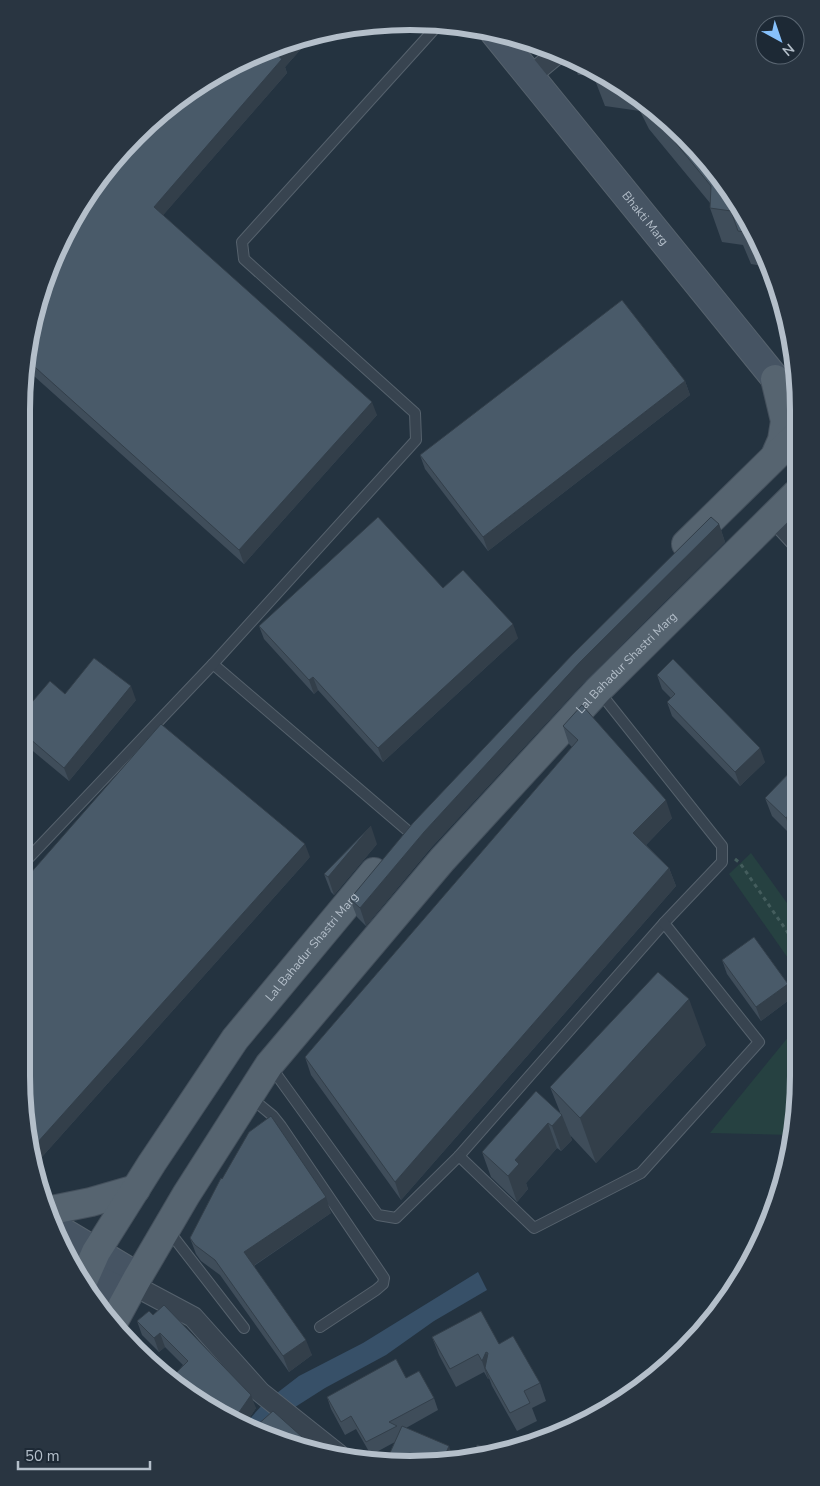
<svg xmlns="http://www.w3.org/2000/svg" width="820" height="1486" font-family="'Nunito Sans',sans-serif">
<rect width="100%" height="100%" fill="#243340"/>
<!-- green -->
<g fill="#264141">
<polygon points="751,853 797,917 797,971 729,874"/>
<polygon points="798,1025 798,1101 791,1135 710,1133"/>
</g>
<!-- water -->
<polygon fill="#375068" points="478,1272 487,1290 434,1321 386,1355 325,1388 270,1423 264,1431 246,1423 264,1403 299,1376 363,1343"/>
<g fill="none" stroke-linecap="round" stroke-linejoin="round">
<defs>
<g id="lane">
<polyline points="213,664 408,831"/>
<polyline points="21,866 213,664 416,440 415,413 244,259 242,242 439,24"/>
<polyline points="271,1067 378,1215 396,1218 459,1156 664,923 722,862 722,846 598,690"/>
<polyline points="250,1097 273,1116 281,1126 384,1278 383,1284 376,1290 320,1327"/>
<polyline points="459,1156 534,1228 641,1173 759,1042 664,923"/>
<polyline points="168,1230 244,1328"/>
</g>
<g id="street">
<polyline points="529,77 558,53"/>
<polyline points="773,516 796,541"/>
<polyline points="133,1285 193,1317 260,1392 338,1454"/>
</g>
<g id="secondary">
<path id="s1" d="M494 32 796 404"/>
<polyline points="56,1228 138,1277"/>
<polyline points="79,1270 128,1295"/>
</g>
<g id="primary">
<polyline points="775,379 785,421 782,440 775,456"/>
<polyline points="686,544 796,436"/>
<polyline points="47,1211 91,1202 136,1189"/>
<path id="s2" d="M84 1279 96 1252 152 1163 235 1039 374 872"/>
<path id="s3" d="M113 1323 138 1277 186 1195 269 1065 442 860 598 690 796 494"/>
</g>
</defs>
<!-- lane casing -->
<use href="#lane" stroke="#56626d" stroke-width="12"/>
<!-- street casing -->
<use href="#street" stroke="#56626d" stroke-width="22"/>
<!-- secondary casing -->
<use href="#secondary" stroke="#56626d" stroke-width="30"/>
<!-- primary casing -->
<use href="#primary" stroke="#44505c" stroke-width="30"/>
<!-- path -->
<polyline stroke="#445d5d" stroke-width="3" stroke-dasharray="4 4" stroke-linecap="butt" points="735,859 740,863 797,946"/>
<!-- lane -->
<use href="#lane" stroke="#384450" stroke-width="10"/>
<!-- street -->
<use href="#street" stroke="#384450" stroke-width="20"/>
<!-- secondary -->
<use href="#secondary" stroke="#465463" stroke-width="28"/>
<!-- primary -->
<use href="#primary" stroke="#566470" stroke-width="28"/>
</g>
<!-- wall -->
<g fill="#3f4d5a">
<polygon points="307,35 309,40 285,67 287,73 163,215 377,415 244,564 25,368 42,285 238,61"/>
<polygon points="572,59 605,73 685,135 733,194 769,267 751,264 743,245 722,242 710,208 710,203 649,129 640,111 605,106 593,75 578,75"/>
<polygon points="685,381 690,395 488,551 425,469 420,455"/>
<polygon points="719,524 725,542 587,679 430,849 366,926 357,917 350,899"/>
<polygon points="443,588 518,638 383,762 318,690 314,694 264,639 259,626"/>
<polygon points="657,675 765,762 740,786 672,716 667,702 671,698 662,689"/>
<polygon points="136,700 69,781 22,742 22,714"/>
<polygon points="563,726 672,818 646,845 669,868 676,886 401,1200 311,1075 305,1057 572,747 569,744"/>
<polygon points="797,765 797,832 797,831 792,836 772,816 765,798"/>
<polygon points="377,844 334,895 331,892 324,874"/>
<polygon points="310,857 41,1158 34,1152 21,1076"/>
<polygon points="722,960 793,997 761,1021 727,974"/>
<polygon points="706,1045 596,1163 570,1135 572,1140 561,1151 557,1148 526,1183 528,1189 517,1202 491,1177 482,1152 560,1112 550,1087"/>
<polygon points="222,1179 331,1213 254,1266 312,1355 289,1372 220,1275 201,1261 196,1254 190,1238"/>
<polygon points="149,1311 256,1408 246,1423 194,1399 181,1386 176,1373 183,1365 165,1347 159,1352 142,1335 137,1321"/>
<polygon points="432,1337 499,1344 540,1383 546,1401 532,1408 537,1421 517,1431 492,1386 489,1378 488,1379 484,1372 456,1387 439,1355"/>
<polygon points="406,1378 434,1398 438,1410 406,1428 435,1464 390,1459 389,1455 395,1442 371,1455 356,1429 345,1435 331,1409 327,1397"/>
</g>
<!-- shaded-wall -->
<g fill="#333f4a">
<polygon points="307,35 309,40 285,67 287,73 159,220 154,207 278,56 290,42"/>
<polygon points="685,381 690,395 488,551 483,537"/>
<polygon points="372,402 377,415 244,564 239,550"/>
<polygon points="719,524 725,542 587,679 430,849 366,926 360,908 424,832 580,662"/>
<polygon points="513,624 518,638 383,762 378,748"/>
<polygon points="313,677 318,690 314,694 309,680"/>
<polygon points="131,686 136,700 69,781 64,768"/>
<polygon points="760,748 765,762 740,786 735,772"/>
<polygon points="666,800 672,818 640,851 633,833"/>
<polygon points="790,813 797,831 792,836 786,818"/>
<polygon points="371,826 377,844 334,895 328,877"/>
<polygon points="305,844 310,857 41,1158 36,1144"/>
<polygon points="669,868 676,886 401,1200 395,1182"/>
<polygon points="788,984 793,997 761,1021 756,1007"/>
<polygon points="689,999 706,1045 596,1163 580,1118"/>
<polygon points="562,1115 572,1140 561,1151 552,1126"/>
<polygon points="548,1123 557,1148 526,1183 528,1189 517,1202 508,1176 515,1160"/>
<polygon points="326,1197 331,1213 250,1268 244,1252"/>
<polygon points="160,1333 165,1347 159,1352 154,1338"/>
<polygon points="306,1340 312,1355 289,1372 283,1356"/>
<polygon points="486,1352 492,1370 485,1368 489,1378 488,1379 482,1361"/>
<polygon points="251,1395 256,1408 246,1423 235,1418"/>
<polygon points="449,1446 454,1460 442,1462"/>
</g>
<!-- building -->
<g fill="#495a69" stroke="#333f4a">
<polygon points="290,42 278,56 282,59 154,207 372,402 239,550 27,360 42,285 73,215 118,153 174,101 238,61"/>
<polygon points="593,68 605,73 606,74 592,72"/>
<polygon points="644,104 685,135 719,177 718,178 721,179 733,194 753,233 738,231 731,211 710,208 711,186"/>
<polygon points="622,300 685,381 483,537 420,455"/>
<polygon points="378,517 443,588 463,570 513,624 378,748 313,677 309,680 259,626"/>
<polygon points="711,517 719,524 580,662 424,832 360,908 350,899 413,823 572,655"/>
<polygon points="94,658 131,686 64,768 22,732 22,714 50,681 65,694"/>
<polygon points="673,659 760,748 735,772 667,702 675,694 657,675"/>
<polygon points="582,705 666,800 633,833 669,868 395,1182 305,1057 578,740 563,726"/>
<polygon points="161,724 305,844 36,1144 32,1141 21,1076 21,884"/>
<polygon points="797,765 797,820 790,813 786,818 765,798"/>
<polygon points="371,826 328,877 324,874"/>
<polygon points="754,937 788,984 756,1007 722,960"/>
<polygon points="658,972 689,999 580,1118 550,1087"/>
<polygon points="536,1091 562,1115 552,1126 548,1123 515,1160 519,1164 508,1176 482,1152"/>
<polygon points="271,1116 326,1197 244,1252 306,1340 283,1356 215,1260 195,1245 190,1238 221,1178 222,1179 249,1132"/>
<polygon points="164,1305 251,1395 235,1418 210,1406 176,1373 188,1361 160,1333 154,1338 137,1321 149,1311 153,1315"/>
<polygon points="481,1311 499,1344 513,1336 540,1383 524,1391 530,1403 510,1413 485,1368 488,1353 486,1352 482,1361 478,1354 450,1369 432,1337"/>
<polygon points="396,1359 406,1378 419,1371 434,1398 389,1422 397,1426 366,1442 351,1416 341,1422 327,1397"/>
<polygon points="273,1411 320,1453 309,1451 255,1427"/>
<polygon points="402,1426 449,1446 442,1462 435,1464 401,1461 389,1455"/>
<polygon points="477,1445 501,1449 475,1455"/>
</g>
<g text-anchor="middle" dominant-baseline="central" stroke-width="5" stroke-linejoin="round" paint-order="stroke">
<!-- street labels -->
<g font-size="12" fill="#b4bfca" stroke="#1d2935">
<text stroke="none"><textPath href="#s1" startOffset="240">Bhakti Marg</textPath></text>
<text stroke="none"><textPath href="#s3" startOffset="840">Lal Bahadur Shastri Marg</textPath></text>
<text stroke="none"><textPath href="#s2" startOffset="404">Lal Bahadur Shastri Marg</textPath></text>
</g>
</g>
<!-- crop -->
<path d="M0 0H820V1486H0ZM410 30H410A380 380 0 0 1 790 410V1076A380 380 0 0 1 410 1456H410A380 380 0 0 1 30 1076V410A380 380 0 0 1 410 30Z" fill="#293541" fill-rule="evenodd"/>
<path fill="none" stroke="#b4bfca" stroke-width="6" d="M410 30H410A380 380 0 0 1 790 410V1076A380 380 0 0 1 410 1456H410A380 380 0 0 1 30 1076V410A380 380 0 0 1 410 30Z"/>
<!-- north arrow -->
<g transform="translate(780 40) rotate(140)"><circle r="24" fill="#1d2935" stroke="#596571"/>
<path d="M0-4L9 19L0 12L-9 19Z" fill="#87c1fc"/>
<text y="-8" font-size="14" font-weight="bold" text-anchor="middle" fill="#b4bfca">N</text>
</g>
<!-- scale -->
<path d="M18 1461v8h132v-8" fill="none" stroke="#b4bfca" stroke-width="2.5"/>
<text x="25" y="1461" font-size="15" fill="#b4bfca" stroke="#1d2935" stroke-width="4" paint-order="stroke">50 m</text>
</svg>
